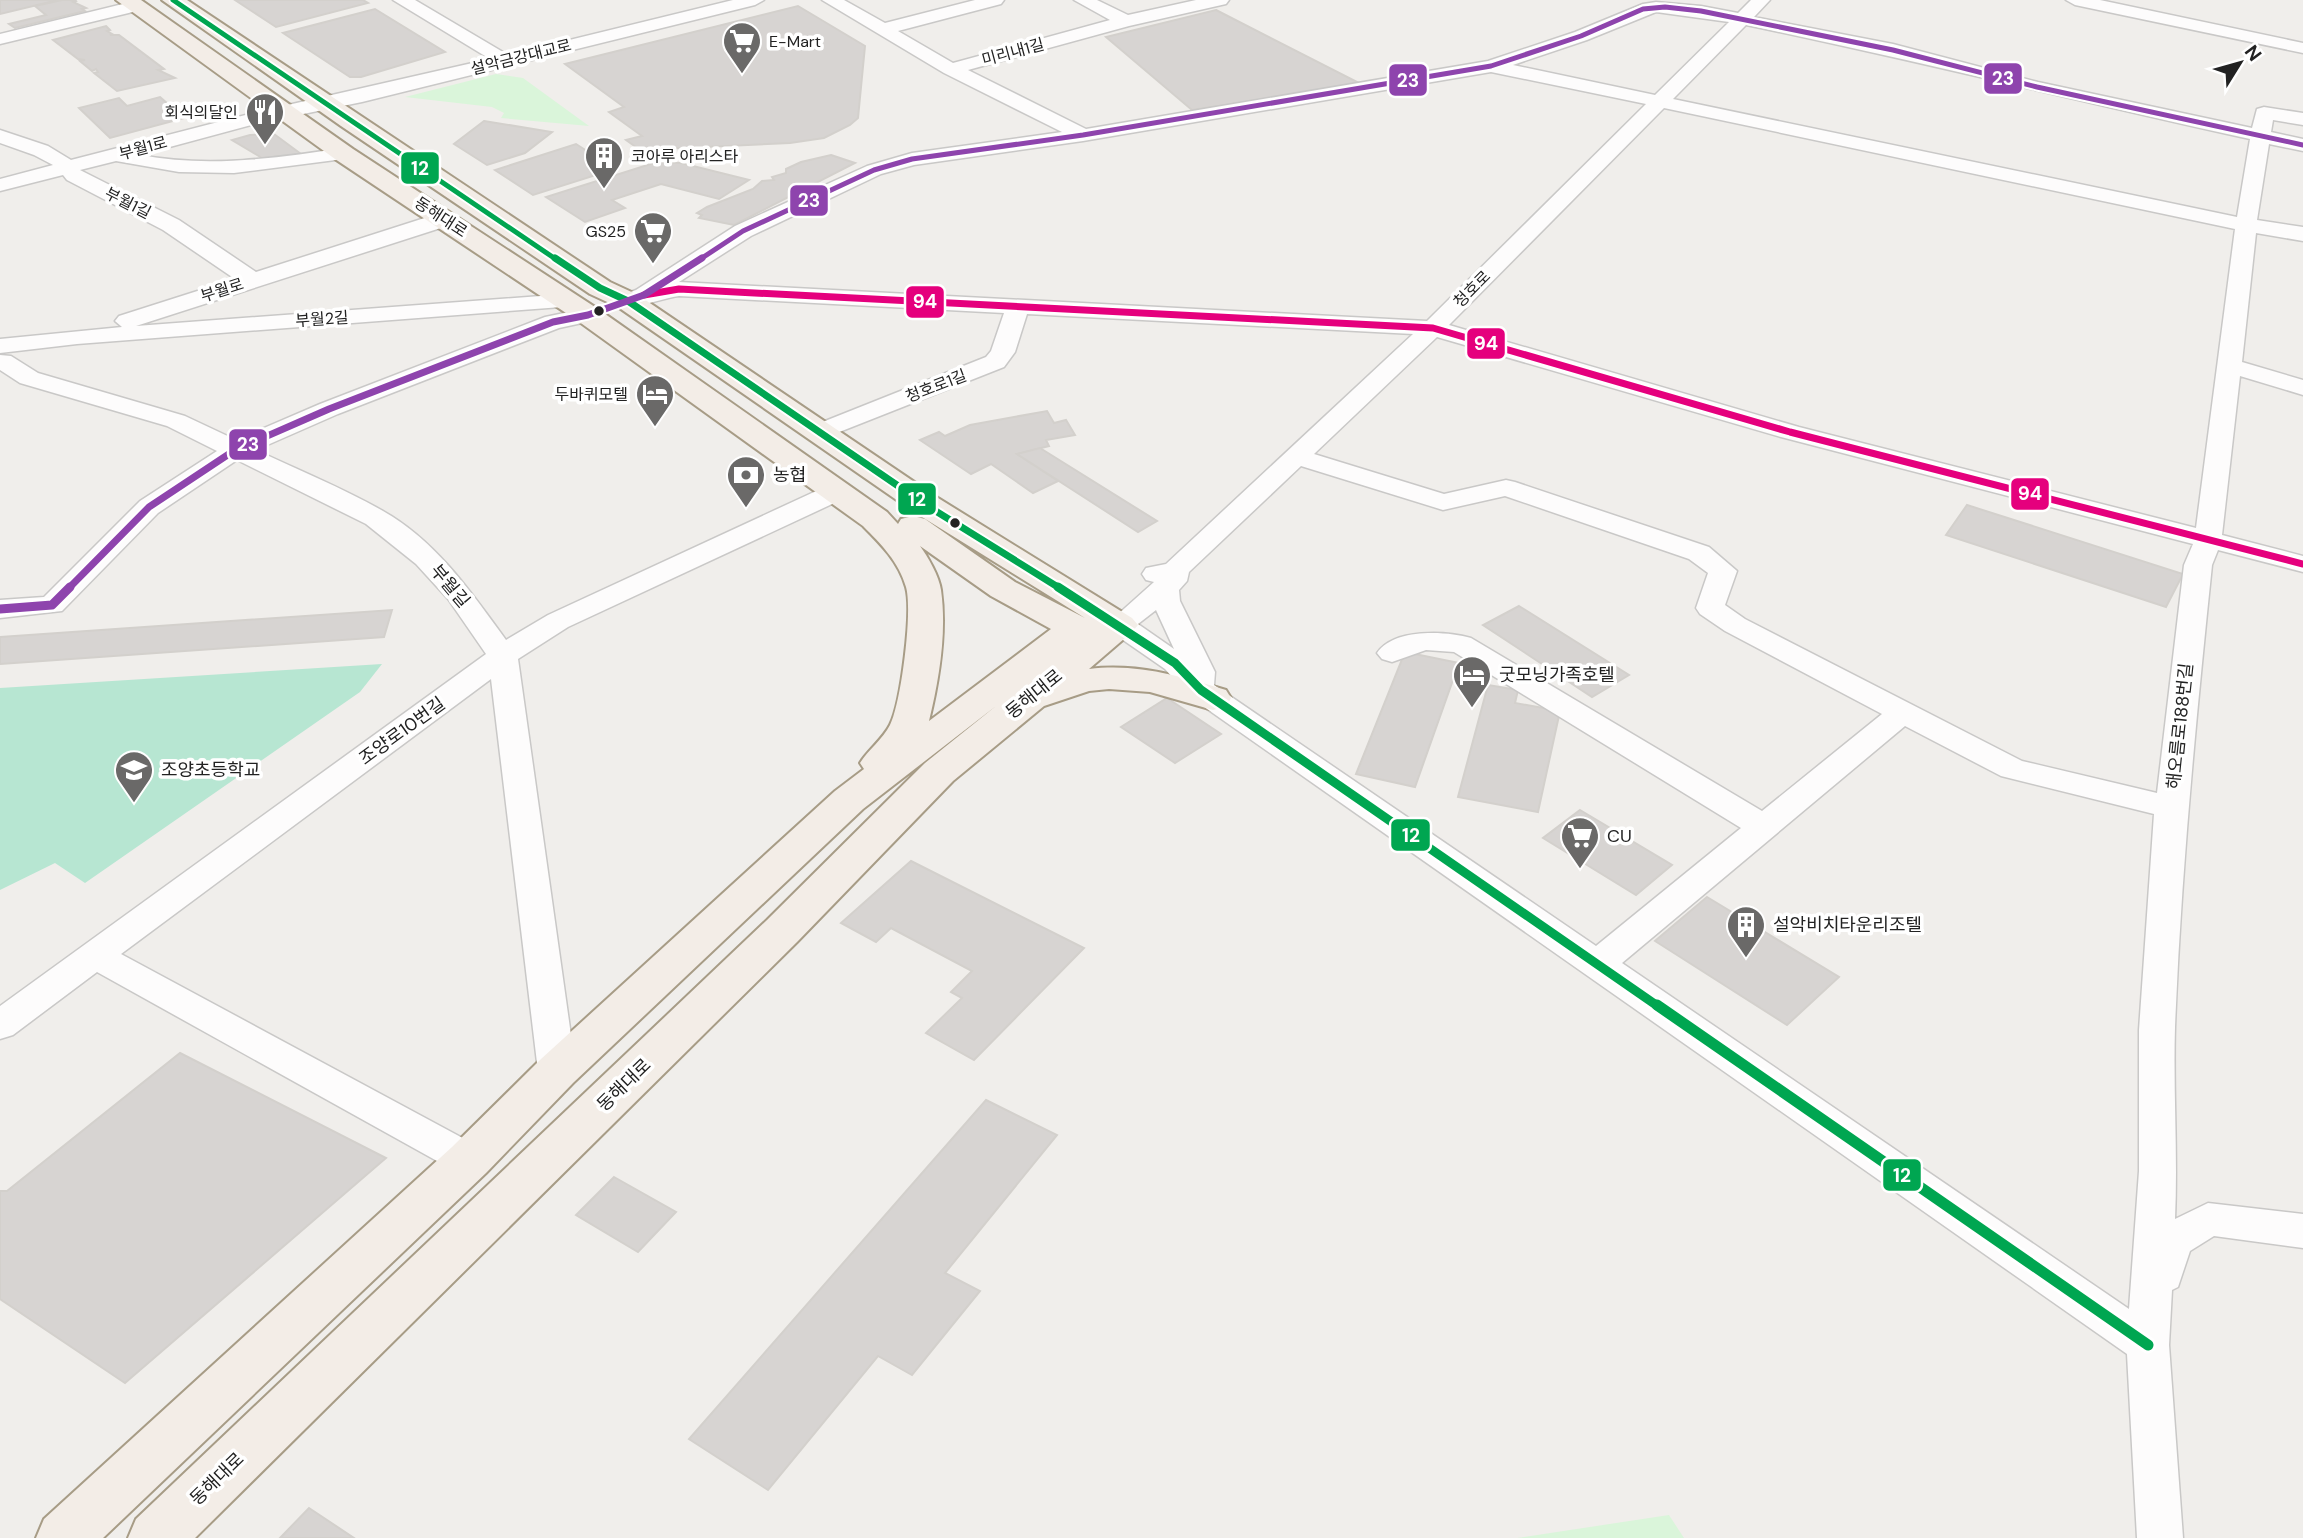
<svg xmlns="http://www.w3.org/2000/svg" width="2303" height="1538" font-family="'DM Sans','Noto Sans KR',sans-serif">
<rect width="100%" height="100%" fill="#f0eeeb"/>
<!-- park -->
<g fill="#daf5da">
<polygon points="496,74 523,78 589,126 501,118 504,113 492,107 405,97"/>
<polygon points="1669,1515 1684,1538 1517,1538"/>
</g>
<!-- pitch -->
<polygon fill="#b7e6d2" points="382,664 360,692 85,883 55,863 0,890 0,688"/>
<!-- building -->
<g fill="#d7d4d2" stroke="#d3d0cc" stroke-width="2">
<polygon points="0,0 58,0 0,14"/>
<polygon points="62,0 75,0 76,1 73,2 86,8 82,9 85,11 15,28 9,24 46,15 35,6"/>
<polygon points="235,0 363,0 368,3 276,27"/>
<polygon points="798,6 865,46 858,118 850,125 824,138 790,143 640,150 626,140 642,136 609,112 624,107 565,64"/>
<polygon points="375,9 445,52 361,77 350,77 283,33"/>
<polygon points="1216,10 1361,84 1192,110 1106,37"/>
<polygon points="106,26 110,30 107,31 112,34 110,35 119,35 164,69 158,70 175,78 117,91 94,73 98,72 96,69 92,71 80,61 85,60 78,59 53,40"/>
<polygon points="160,97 184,118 110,138 79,108 119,98 127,106"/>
<polygon points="484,121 552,132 525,153 487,165 454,144"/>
<polygon points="274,134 301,154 262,158 232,140 250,135"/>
<polygon points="576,144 615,169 533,195 495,170"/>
<polygon points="831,155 855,163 734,225 699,218 702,215 697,213 707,207 753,189 762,181 774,180 772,177 786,173 786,169 801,162"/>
<polygon points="657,162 681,163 749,180 719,199 661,184 612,200 625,208 585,222 546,197"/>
<polygon points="1047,411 1054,423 1066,420 1075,435 1046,440 1049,446 1017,454 1058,481 1033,493 991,464 971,474 920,440 939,432 945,436 970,425"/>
<polygon points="1040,448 1157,521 1138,532 1017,454"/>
<polygon points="1967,505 2183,574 2166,607 1946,535"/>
<polygon points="1519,606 1629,675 1592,697 1483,625"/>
<polygon points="392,610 384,637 0,664 0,637"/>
<polygon points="1405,652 1459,663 1415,787 1356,774"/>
<polygon points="1488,685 1518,690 1515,703 1560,711 1538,812 1458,797"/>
<polygon points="1167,698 1221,734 1175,763 1121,727"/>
<polygon points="1580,810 1672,865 1636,895 1543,838"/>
<polygon points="911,861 1084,948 974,1060 926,1033 962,998 951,992 972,971 891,928 876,942 841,923"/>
<polygon points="1707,897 1839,977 1787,1025 1655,941"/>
<polygon points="180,1053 386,1158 125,1383 0,1299 0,1191 7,1191"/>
<polygon points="986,1100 1057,1135 945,1273 980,1291 912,1375 878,1356 768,1490 689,1439"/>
<polygon points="614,1177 676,1212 638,1252 576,1215"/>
<polygon points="309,1508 354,1538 280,1538"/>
</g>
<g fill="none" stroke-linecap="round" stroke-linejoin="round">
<defs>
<g id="minor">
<path d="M393 0H415L508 55 733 0H764L755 5 362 102 259 123 140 155C208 168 277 158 344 148L351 150 354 154 351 158 234 173 179 172 116 161 80 170 179 220 256 272 437 214H453L456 219 453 224 136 326 567 294 575 296 578 301 575 306 77 344 0 353V339L122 327 115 321 119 316 235 279 163 230 67 180 63 175 0 191V179L53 165 34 155 0 143V130L48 146 71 160 257 112 490 59Z"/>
<path d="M822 0H844L885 23 975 0H1004L1001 4 898 31 953 63 1110 20 1074 0H1097L1128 15 1196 0H1229L1226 4 1129 26 968 70 1086 129 1488 61 1575 32 1643 4 1656 2 1701 6 1738 13 1751 0H1770L1754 17 1893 44 2038 82 2252 128 2257 109 2264 107 2303 113V125L2273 120 2271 132 2303 139V151L2269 144 2257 220 2303 227V241L2256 233 2242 362 2303 380V395L2240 376 2222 535 2303 556V572L2218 550 2212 565C2196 719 2181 873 2175 1027 2173 1091 2178 1155 2175 1219L2208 1203 2303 1214V1248L2214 1236 2190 1251 2178 1287 2172 1290 2169 1345 2183 1538H2137L2127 1354 1190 697 1165 669 1110 631 1106 625 1154 582 1146 580 1142 574 1146 568 1166 564 1413 334 1027 314 1015 352 1004 367 819 440 810 437 806 432 810 427 986 357 991 351 1004 313 679 296C662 298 635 310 620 306L617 301 620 296 636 290 735 226 867 166 912 153 1062 132 944 73ZM1656 12 1729 22 1655 95 1513 65 1587 40ZM1746 25C1915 60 2081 102 2250 139L2237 217 1673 99ZM1491 72 1646 104 1427 321 679 282 751 236 881 174 914 165 1083 141ZM1664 108 2235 229 2196 528 1799 427 1449 325ZM1437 337 1781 437 2193 544 2184 565 2157 793 2022 761 1745 619 1725 605 1737 571 1709 547 1515 482 1506 480 1444 494 1314 454ZM1301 466 1443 510 1505 496 1689 559 1708 573 1696 608 1700 614 1725 631 1882 714 1762 811 1471 638C1446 631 1394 628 1377 653L1382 659 1392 662 1426 650 1454 652 1741 828 1596 946 1214 685 1215 672 1180 601 1179 590 1187 581 1189 572ZM1156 610 1174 649 1138 624ZM1905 726 2001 776 2154 814 2139 1030V1171L2129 1309 1622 963Z"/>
<polygon points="2066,0 2100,0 2303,43 2303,53 2075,5"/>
<polygon points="135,1 144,6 141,10 0,44 0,34"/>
<path d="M588 308 596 310 600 315 596 320 559 328 338 414 256 450C298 470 343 488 383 511 435 540 472 593 506 640L548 615 827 486 836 484 845 486 849 492 845 498 568 627 518 659 576 1071 570 1081 557 1085 544 1081 538 1071 491 679 121 954 483 1149 488 1160 483 1171 469 1176 455 1171 97 972 13 1035 0 1039V1006L486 654 448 599 416 564 366 524 237 460 158 513 62 611 0 618V600L44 597 140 501 217 451 167 426 20 383 0 370V355L11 356 38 373 185 416 236 440 320 404 545 317Z"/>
</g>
<path id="major" d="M116 0H141L353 149 598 309 887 512 898 524 901 519 913 516 925 519 1015 582 1085 618 914 512 618 307 590 294 341 126 162 0H187L610 282 638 295 938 498 1132 618 1138 625 1132 632 1089 669C1137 663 1180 676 1226 690L1231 698 1226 706 1213 710 1150 692 1109 689 1089 691 1044 706 953 781 797 942 195 1538H128L136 1519 767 920 925 763 996 706 863 809 573 1083 486 1173 103 1538H36L44 1519 452 1147 541 1059 835 791 864 769 860 763C868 750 883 739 890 725 901 703 913 611 906 587 899 562 881 544 863 526L578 321 335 159ZM920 546 991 596 1051 629 929 721C939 680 947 633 941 590 939 576 928 557 920 546Z"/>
</defs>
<!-- minor casing -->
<use href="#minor" stroke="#c9c8c7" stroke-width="3"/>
<!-- major casing -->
<use href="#major" stroke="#a79c86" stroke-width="4"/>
<!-- minor -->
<use href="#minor" fill="#fdfcfc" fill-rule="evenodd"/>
<!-- major -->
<use href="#major" fill="#f3ede7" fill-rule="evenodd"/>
<defs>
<polyline id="bus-1-far3" points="173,0 557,260"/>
<polyline id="bus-1-far2" points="555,258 600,288 628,301 926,505 1061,589"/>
<polyline id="bus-1-far1" points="1058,587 1175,663 1201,690 1659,1007"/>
<polyline id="bus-1" points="1657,1005 2148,1345"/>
<polyline id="bus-2" points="644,295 679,289 1433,328 1790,432 2303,564"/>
<polyline id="bus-3-far2" points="699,260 743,231 874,170 912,159 1083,135 1491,66 1581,36 1643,9 1665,7 1701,11 1893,50 2037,87 2303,145"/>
<polyline id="bus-3-far1" points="68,589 149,507 235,450 329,409 553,322 588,315 644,295 702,258"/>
<polyline id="bus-3" points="0,609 52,605 70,587"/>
</defs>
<!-- bus-1-far3 casing -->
<use href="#bus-1-far3" stroke="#fff" stroke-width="9"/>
<!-- bus-1-far2 casing -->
<use href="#bus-1-far2" stroke="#fff" stroke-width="11"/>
<!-- bus-1-far1 casing -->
<use href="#bus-1-far1" stroke="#fff" stroke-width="14"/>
<!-- bus-1 casing -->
<use href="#bus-1" stroke="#fff" stroke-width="17"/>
<!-- bus-2 casing -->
<use href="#bus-2" stroke="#fff" stroke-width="11"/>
<!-- bus-3-far2 casing -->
<use href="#bus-3-far2" stroke="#fff" stroke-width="9"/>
<!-- bus-3-far1 casing -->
<use href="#bus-3-far1" stroke="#fff" stroke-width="11"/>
<!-- bus-3 casing -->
<use href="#bus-3" stroke="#fff" stroke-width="14"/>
<!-- bus-1-far3 -->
<use href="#bus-1-far3" stroke="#00a651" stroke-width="5"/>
<!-- bus-1-far2 -->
<use href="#bus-1-far2" stroke="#00a651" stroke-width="7"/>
<!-- bus-1-far1 -->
<use href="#bus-1-far1" stroke="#00a651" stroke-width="9"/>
<!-- bus-1 -->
<use href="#bus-1" stroke="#00a651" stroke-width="11"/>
<!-- bus-2 -->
<use href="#bus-2" stroke="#e5007d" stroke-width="7"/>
<!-- bus-3-far2 -->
<use href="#bus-3-far2" stroke="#8e44ad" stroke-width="5"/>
<!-- bus-3-far1 -->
<use href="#bus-3-far1" stroke="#8e44ad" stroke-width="7"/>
<!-- bus-3 -->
<use href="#bus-3" stroke="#8e44ad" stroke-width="9"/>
</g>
<!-- icons -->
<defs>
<symbol id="supermarket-pin" viewBox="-11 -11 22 30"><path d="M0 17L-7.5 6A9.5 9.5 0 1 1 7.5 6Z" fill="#6a6968" stroke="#fff"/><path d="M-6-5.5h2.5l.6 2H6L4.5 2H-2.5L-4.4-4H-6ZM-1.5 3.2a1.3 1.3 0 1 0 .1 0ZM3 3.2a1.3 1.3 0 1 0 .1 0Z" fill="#fff"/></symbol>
<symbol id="restaurant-pin" viewBox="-11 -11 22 30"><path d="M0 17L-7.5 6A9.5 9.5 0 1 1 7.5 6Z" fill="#6a6968" stroke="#fff"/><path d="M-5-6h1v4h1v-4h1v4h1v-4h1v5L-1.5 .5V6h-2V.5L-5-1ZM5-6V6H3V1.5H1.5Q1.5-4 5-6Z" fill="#fff"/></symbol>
<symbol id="building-pin" viewBox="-11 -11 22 30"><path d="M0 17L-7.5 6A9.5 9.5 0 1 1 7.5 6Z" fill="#6a6968" stroke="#fff"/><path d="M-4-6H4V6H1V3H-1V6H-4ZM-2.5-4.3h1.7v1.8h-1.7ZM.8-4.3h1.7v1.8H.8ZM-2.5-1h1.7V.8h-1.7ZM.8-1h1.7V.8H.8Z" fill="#fff"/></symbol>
<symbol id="hotel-pin" viewBox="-11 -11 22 30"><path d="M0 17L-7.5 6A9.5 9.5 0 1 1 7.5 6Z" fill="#6a6968" stroke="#fff"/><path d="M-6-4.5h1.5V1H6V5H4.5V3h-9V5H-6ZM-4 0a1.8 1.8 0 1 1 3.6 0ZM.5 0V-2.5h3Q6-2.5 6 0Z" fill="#fff"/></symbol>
<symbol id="bank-pin" viewBox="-11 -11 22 30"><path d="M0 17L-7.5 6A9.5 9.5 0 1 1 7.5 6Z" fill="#6a6968" stroke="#fff"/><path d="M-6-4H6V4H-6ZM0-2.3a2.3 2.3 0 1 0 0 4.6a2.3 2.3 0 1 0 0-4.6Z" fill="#fff"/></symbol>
<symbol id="school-pin" viewBox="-11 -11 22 30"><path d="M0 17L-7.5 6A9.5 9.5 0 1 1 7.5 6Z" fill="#6a6968" stroke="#fff"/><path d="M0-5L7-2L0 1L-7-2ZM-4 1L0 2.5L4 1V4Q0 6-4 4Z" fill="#fff"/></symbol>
</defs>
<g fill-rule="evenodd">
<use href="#supermarket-pin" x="720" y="19" width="44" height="60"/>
<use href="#restaurant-pin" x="243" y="90" width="44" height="60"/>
<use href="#building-pin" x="582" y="134" width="44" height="60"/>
<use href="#supermarket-pin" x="631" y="209" width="44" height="60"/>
<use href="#hotel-pin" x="633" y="372" width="44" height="60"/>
<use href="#bank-pin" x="724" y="453" width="44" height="60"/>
<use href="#hotel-pin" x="1450" y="653" width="44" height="60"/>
<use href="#school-pin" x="112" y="748" width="44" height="60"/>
<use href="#supermarket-pin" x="1558" y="814" width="44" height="60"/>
<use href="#building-pin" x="1724" y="903" width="44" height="60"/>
</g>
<!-- markers -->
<g fill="#222" stroke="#fff" stroke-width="2.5">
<circle cx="599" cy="311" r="6"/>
<circle cx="955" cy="523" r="6"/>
</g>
<g text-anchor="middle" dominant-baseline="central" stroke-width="7" stroke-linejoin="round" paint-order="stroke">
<!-- far-poi labels -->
<g font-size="16" fill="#222" stroke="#fff" text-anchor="end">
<text x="769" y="41" text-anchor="start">E-Mart</text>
<text x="238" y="112">회식의달인</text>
<text x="631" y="156" text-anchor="start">코아루 아리스타</text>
<text x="626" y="231">GS25</text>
<text x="628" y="394">두바퀴모텔</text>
</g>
<!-- far-street labels -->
<g font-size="16" fill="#222" stroke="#fff">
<text transform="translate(1013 52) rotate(-15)">미리내1길</text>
<text transform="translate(521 57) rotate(-14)">설악금강대교로</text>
<text transform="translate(143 148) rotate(-15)">부월1로</text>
<text transform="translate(128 203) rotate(27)">부월1길</text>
<text transform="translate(441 217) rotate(33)">동해대로</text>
<text transform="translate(1472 289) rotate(-45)">청호로</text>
<text transform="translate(222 290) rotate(-18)">부월로</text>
<text transform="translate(322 319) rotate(-4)">부월2길</text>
<text transform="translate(936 386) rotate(-21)">청호로1길</text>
</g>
<!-- poi labels -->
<g font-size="18" fill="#222" stroke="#fff" text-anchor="start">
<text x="773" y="475">농협</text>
<text x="1499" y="675">굿모닝가족호텔</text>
<text x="161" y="770">조양초등학교</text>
<text x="1607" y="836">CU</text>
<text x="1773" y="925">설악비치타운리조텔</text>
</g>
<!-- street labels -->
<g font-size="18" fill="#222" stroke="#fff">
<text transform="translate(450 586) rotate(50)">부월길</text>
<text transform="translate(1034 694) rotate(-39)">동해대로</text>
<text transform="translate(2180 726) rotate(-84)">해오름로188번길</text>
<text transform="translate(402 731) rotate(-36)">조양로10번길</text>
<text transform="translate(624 1085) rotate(-44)">동해대로</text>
<text transform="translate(217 1479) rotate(-44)">동해대로</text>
</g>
</g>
<g stroke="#fff" stroke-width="2.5">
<rect x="1983" y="62" width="40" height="33" rx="7" fill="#8e44ad"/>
<rect x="1388" y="63" width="40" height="34" rx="7" fill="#8e44ad"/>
<rect x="400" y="151" width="40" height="34" rx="7" fill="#00a651"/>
<rect x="789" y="184" width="40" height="33" rx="7" fill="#8e44ad"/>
<rect x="905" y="285" width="40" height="34" rx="7" fill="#e5007d"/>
<rect x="1466" y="327" width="40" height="33" rx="7" fill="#e5007d"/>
<rect x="228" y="428" width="40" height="33" rx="7" fill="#8e44ad"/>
<rect x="2010" y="477" width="40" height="34" rx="7" fill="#e5007d"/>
<rect x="897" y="482" width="40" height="34" rx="7" fill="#00a651"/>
<rect x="1390" y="818" width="41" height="34" rx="7" fill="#00a651"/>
<rect x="1882" y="1158" width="40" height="34" rx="7" fill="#00a651"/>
</g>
<g font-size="19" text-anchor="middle" font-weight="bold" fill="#fff">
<text x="2003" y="85">23</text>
<text x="1408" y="87">23</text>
<text x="420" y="175">12</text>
<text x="809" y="207">23</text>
<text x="925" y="308">94</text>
<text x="1486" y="350">94</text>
<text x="248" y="451">23</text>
<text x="2030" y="500">94</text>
<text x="917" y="506">12</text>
<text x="1411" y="842">12</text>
<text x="1902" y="1182">12</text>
</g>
<!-- north arrow -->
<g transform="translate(2240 63) rotate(53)" stroke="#ffffff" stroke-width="5" paint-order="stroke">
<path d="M0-5L12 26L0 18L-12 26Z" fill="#222222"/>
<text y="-10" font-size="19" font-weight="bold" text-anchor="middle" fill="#222222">N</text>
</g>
</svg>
